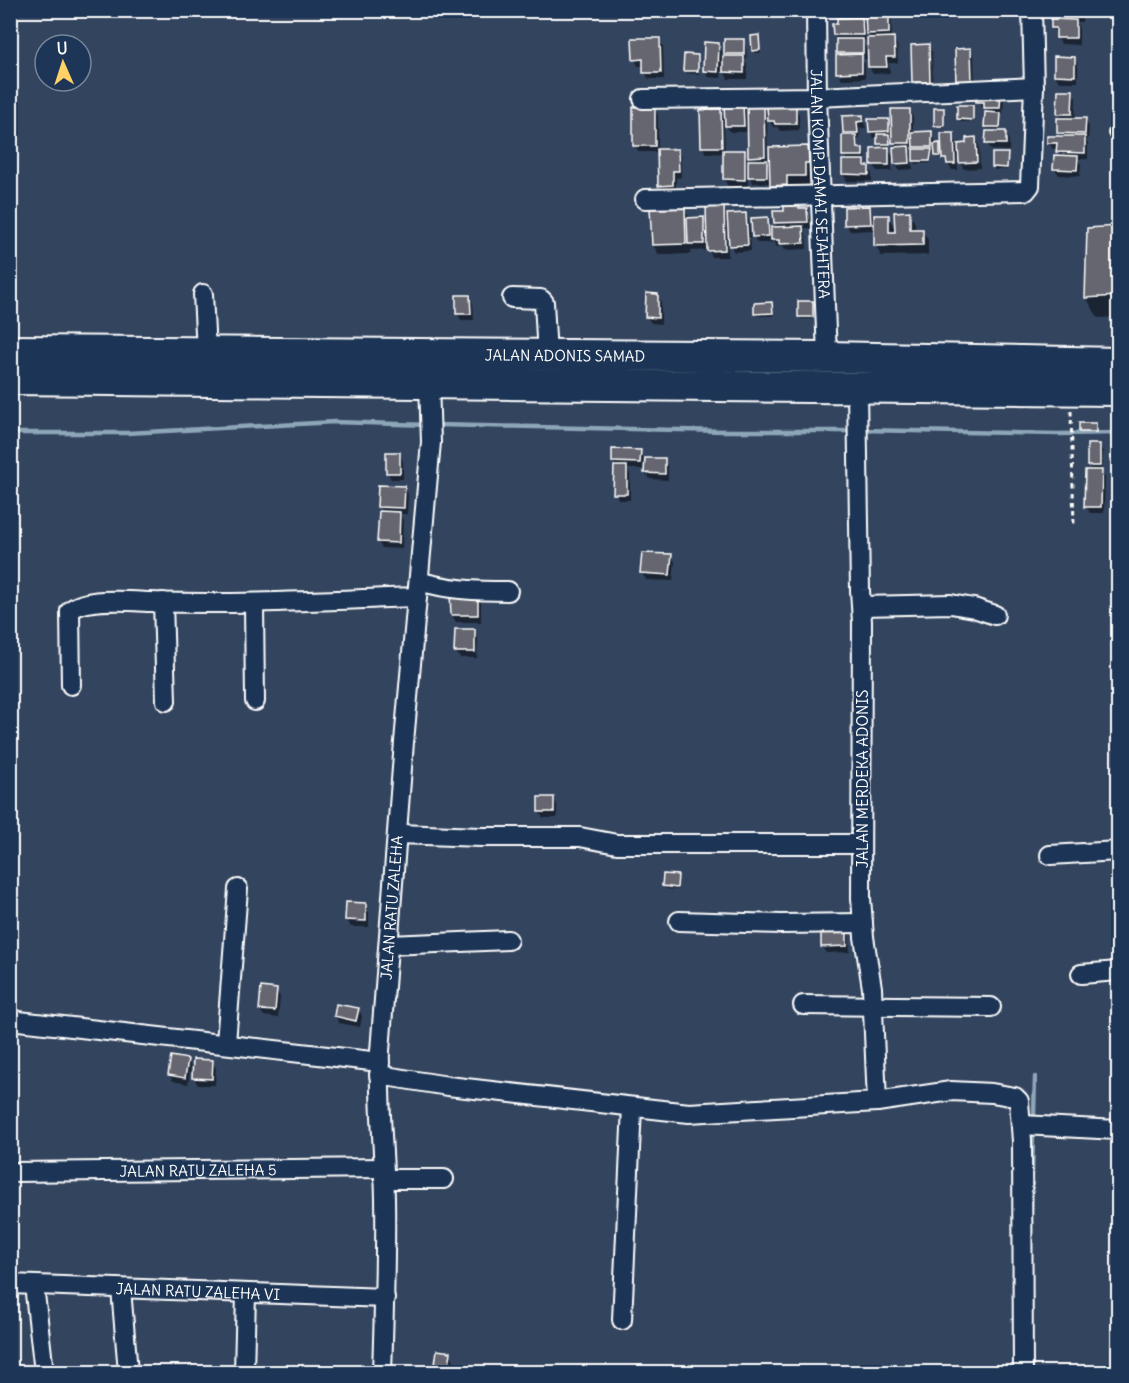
<svg xmlns="http://www.w3.org/2000/svg" width="1129" height="1383" font-family="Delius,sans-serif">
<rect width="100%" height="100%" fill="#33445e"/>
<filter id="ink" filterUnits="userSpaceOnUse"><feTurbulence type="fractalNoise" baseFrequency=".0167" numOctaves="2"/><feDisplacementMap in="SourceGraphic" scale="12" xChannelSelector="R" yChannelSelector="G"/><feConvolveMatrix kernelMatrix="1 2 1 2 8 2 1 2 1" color-interpolation-filters="sRGB"/></filter>
<g filter="url(#ink)">
<!-- shadow -->
<g fill="#0007" fill-rule="evenodd">
<path d="M867 10H891L892 38 897 45 898 63H889L890 73 873 74 869 67V59H864V45H861V61L865 63V78L842 79 838 72 839 56 837 53V40L834 35 861 19 868 29ZM865 29 871 39H866ZM862 41H868V51Z"/>
<polygon points="1053,10 1083,10 1082,22 1076,22 1079,28 1079,45 1061,44 1052,27 1057,21"/>
<polygon points="758,37 761,53 755,53 753,50"/>
<polygon points="659,39 663,46 664,79 649,79 645,73 645,66 638,66 635,59"/>
<polygon points="743,40 746,47 747,60 744,60 747,65 747,79 728,79 722,67 721,78 708,77 705,71 718,44 722,51 722,58 728,58 725,54"/>
<polygon points="928,46 932,52 933,88 917,89 914,82"/>
<polygon points="970,49 974,56 975,88 961,89"/>
<polygon points="697,56 699,74 686,73 685,70"/>
<polygon points="1055,58 1075,59 1078,65 1078,82 1059,82 1055,75"/>
<polygon points="1072,92 1076,98 1075,120 1085,120 1089,126 1088,140 1086,140 1088,144 1088,159 1077,159 1081,164 1080,176 1059,175 1055,169 1061,157 1058,149 1053,149 1049,143 1061,138 1058,133 1062,119 1059,113"/>
<polygon points="1000,93 1004,99 1003,114 1000,114 1001,129 988,129 986,126 989,114 986,108 982,108 978,102"/>
<path d="M743 104 748 114 763 104 769 116 795 108 799 114V130L780 131 778 127H773L767 115 768 163 771 170 807 147 813 158 814 173H810V186H792V195L778 196 772 183H753L748 174V186H728L724 179V153L706 154 703 147 701 112 720 111 726 121ZM724 122 730 132H749V161L744 152H725Z"/>
<polygon points="972,107 973,122 960,122 959,119"/>
<polygon points="655,109 658,115 658,151 677,150 681,157 681,177 676,178 676,192 664,192 660,185 659,152 639,152 635,146"/>
<path d="M909 110 913 117V133H931L935 140V145H939L943 152 953 134 957 145H968L975 139 979 145 980 168 964 169 957 157 958 170H952L943 158H938L936 153H933L931 163 916 164 912 156 913 169 899 170 892 158V171H877L873 164 882 149 879 138H874L870 131 888 121 893 130ZM890 138H893L897 148 895 160 887 146H890ZM909 149H915V159Z"/>
<polygon points="943,110 945,128 937,128 935,125"/>
<polygon points="862,117 866,128 860,128 860,139 857,139 860,150 862,150 866,156 866,164 872,174 872,181 847,181 843,174 847,161 844,155 847,137 844,133"/>
<polygon points="1006,133 1009,140 1009,151 991,150 987,143"/>
<polygon points="1007,155 1008,170 995,170 993,167"/>
<polygon points="723,205 727,216 745,215 749,221 751,251 734,252 731,246 730,233 727,233 728,257 712,257 709,250 691,251 691,254 659,255 653,245 684,209 690,219 703,219 708,228"/>
<polygon points="798,205 801,210 806,210 810,216 811,228 803,228 806,234 807,249 785,250 783,246 777,247 772,238 772,243 757,243 754,237 767,219 771,229 778,228 775,223 786,212"/>
<polygon points="869,208 873,217 888,216 896,231 909,213 915,223 915,230 922,230 928,240 928,255 881,256 876,246 875,230 850,231 846,224"/>
<polygon points="1118,228 1118,317 1098,318 1086,297 1089,229"/>
<polygon points="657,295 661,302 661,324 651,323 647,317"/>
<polygon points="470,297 473,303 474,320 461,320 457,313"/>
<polygon points="812,302 813,319 801,319 799,316"/>
<polygon points="772,304 774,316 757,316 756,313"/>
<polygon points="1095,424 1096,434 1082,435 1080,432"/>
<polygon points="1099,445 1103,452 1101,472 1105,478 1104,513 1090,513 1086,506 1092,472 1089,466"/>
<polygon points="640,451 643,458 643,469 627,469 630,474 630,500 619,500 615,493 615,465 613,462"/>
<polygon points="399,454 403,461 403,479 391,479 387,472"/>
<polygon points="664,460 668,467 668,480 650,479 646,473"/>
<polygon points="404,487 408,494 407,514 400,514 403,521 402,549 382,548 378,542 382,513 379,507"/>
<polygon points="671,556 675,562 673,581 646,580 642,573"/>
<polygon points="477,595 481,602 481,622 456,622 452,615"/>
<polygon points="474,631 478,637 477,658 460,658 456,652"/>
<polygon points="553,798 557,805 557,818 543,818 539,812"/>
<polygon points="677,877 678,890 666,889 664,886"/>
<polygon points="347,904 365,904 369,911 369,927 351,927 347,920"/>
<polygon points="846,928 849,934 850,952 826,953 823,946"/>
<polygon points="276,990 280,997 278,1018 264,1016 260,1010"/>
<polygon points="358,1009 362,1016 360,1027 339,1023 335,1016"/>
<polygon points="187,1060 191,1067 188,1084 173,1081 169,1075"/>
<polygon points="212,1062 216,1068 215,1085 198,1085 194,1078"/>
<polygon points="450,1354 454,1360 452,1372 437,1372 436,1370"/>
</g>
<g fill="none" stroke-linecap="round" stroke-linejoin="round">
<!-- stream -->
<g stroke="#8da6b8" stroke-width="4.5">
<polyline points="436,425 726,431 853,431"/>
<polyline points="862,430 1057,434 1118,433"/>
<polyline points="10,433 127,433 335,422 428,425"/>
<polyline points="1034,1114 1035,1077"/>
<polyline points="1031,1210 1033,1138"/>
</g>
</g>
<!-- building -->
<g fill="#666670" stroke="#fff" stroke-width="1.5">
<polygon points="865,10 889,10 889,33 866,34"/>
<polygon points="1052,10 1080,10 1079,16 1052,15"/>
<polygon points="862,17 863,35 833,35 832,24 837,24 837,18"/>
<polygon points="1051,19 1076,20 1076,38 1056,38 1056,28 1051,28"/>
<polygon points="759,35 760,50 752,51 751,36"/>
<polygon points="894,37 895,57 886,57 887,67 868,67 867,38"/>
<polygon points="632,38 660,38 661,73 643,73 643,59 633,60"/>
<rect x="724" y="39" width="20" height="15"/>
<rect x="836" y="39" width="27" height="14"/>
<polygon points="704,42 719,43 718,72 703,71"/>
<polygon points="929,44 930,82 912,82 911,45"/>
<polygon points="971,48 972,82 956,83 955,49"/>
<polygon points="684,54 698,55 698,71 683,71"/>
<polygon points="862,54 862,72 836,73 836,55"/>
<polygon points="723,56 744,56 744,73 723,72"/>
<polygon points="1054,56 1075,57 1075,76 1054,75"/>
<polygon points="1058,90 1073,90 1072,114 1057,114"/>
<polygon points="976,91 1001,91 1000,108 984,108 984,102 976,102"/>
<polygon points="724,103 743,103 744,126 725,126"/>
<polygon points="747,103 764,103 765,156 748,157"/>
<polygon points="957,105 973,105 973,120 957,119"/>
<polygon points="796,106 796,124 775,124 774,121 768,121 767,107"/>
<rect x="633" y="107" width="22" height="39"/>
<rect x="934" y="108" width="10" height="18"/>
<polygon points="721,109 722,147 701,147 700,110"/>
<polygon points="891,109 910,109 910,143 892,143"/>
<polygon points="985,112 1001,113 1000,127 984,127"/>
<polygon points="863,115 863,121 857,122 858,133 843,133 842,116"/>
<polygon points="1057,118 1086,118 1085,134 1057,133"/>
<polygon points="868,119 889,119 889,131 869,132"/>
<polygon points="932,131 932,147 913,147 912,132"/>
<polygon points="986,131 1006,131 1006,144 985,144"/>
<polygon points="941,133 954,133 955,164 947,164 946,159 942,159"/>
<polygon points="877,134 889,134 890,144 877,144"/>
<polygon points="842,135 856,135 857,148 863,148 863,156 842,156"/>
<polygon points="1047,136 1085,136 1085,153 1056,152 1057,143 1047,143"/>
<polygon points="976,137 977,162 959,163 958,144 966,143 966,138"/>
<polygon points="940,143 940,156 935,156 934,144"/>
<polygon points="808,146 809,163 805,163 805,176 787,176 787,185 770,186 769,147"/>
<polygon points="909,146 910,163 894,164 893,147"/>
<polygon points="889,147 889,165 871,165 871,148"/>
<polygon points="657,149 678,149 679,171 673,171 673,185 658,186"/>
<polygon points="913,149 932,149 930,161 913,161"/>
<polygon points="723,150 745,150 745,180 723,179"/>
<polygon points="992,153 1008,153 1007,168 992,167"/>
<polygon points="1054,155 1078,156 1077,170 1053,169"/>
<rect x="748" y="160" width="19" height="17"/>
<polygon points="842,160 865,160 865,166 869,166 869,175 842,174"/>
<polygon points="724,203 725,250 707,251 706,204"/>
<polygon points="784,204 799,204 799,208 807,208 808,222 774,223 773,211 784,211"/>
<polygon points="870,206 871,224 844,225 844,207"/>
<polygon points="685,208 686,244 652,245 650,209"/>
<polygon points="910,211 910,229 923,229 923,245 874,246 874,215 889,215 889,232 895,232 894,212"/>
<polygon points="746,213 748,245 729,246 727,214"/>
<polygon points="704,217 704,244 688,244 687,218"/>
<polygon points="768,217 769,236 752,237 751,218"/>
<polygon points="803,226 804,243 779,244 779,240 771,240 771,227"/>
<polygon points="1118,226 1118,296 1085,298 1087,228"/>
<polygon points="646,293 658,294 658,318 645,317"/>
<polygon points="456,295 470,295 471,314 456,314"/>
<rect x="798" y="301" width="15" height="16"/>
<polygon points="772,302 773,313 754,314 754,303"/>
<rect x="1079" y="423" width="17" height="9"/>
<rect x="1087" y="444" width="13" height="22"/>
<polygon points="612,449 641,450 640,463 612,462"/>
<rect x="386" y="452" width="14" height="21"/>
<polygon points="645,458 665,458 665,474 644,473"/>
<polygon points="614,466 627,466 627,494 613,494"/>
<polygon points="1085,470 1102,470 1101,507 1084,507"/>
<polygon points="378,485 405,486 404,508 377,507"/>
<polygon points="379,511 400,512 399,543 377,542"/>
<polygon points="642,553 672,554 670,575 640,573"/>
<polygon points="450,594 478,594 478,615 451,615"/>
<polygon points="455,629 475,629 475,652 454,652"/>
<rect x="538" y="797" width="16" height="15"/>
<polygon points="663,874 678,875 677,888 662,886"/>
<polygon points="346,902 366,903 366,921 345,920"/>
<polygon points="821,926 847,926 847,946 821,947"/>
<polygon points="261,987 277,989 275,1011 259,1010"/>
<polygon points="336,1004 359,1008 356,1021 334,1016"/>
<polygon points="171,1056 188,1059 185,1078 168,1075"/>
<polygon points="193,1059 213,1060 212,1079 192,1078"/>
<polygon points="437,1350 451,1352 448,1372 434,1371"/>
</g>
<g fill="none" stroke-linecap="round" stroke-linejoin="round">
<defs>
<polyline id="service" points="1114,133 1118,132"/>
<g id="minor">
<path id="s1" d="M816 10 817 97 827 357"/>
<polyline points="643,99 817,97 1034,87"/>
<polyline points="645,199 1026,191 1030,186 1034,87 1032,10"/>
<polyline points="203,294 206,352"/>
<polyline points="512,298 541,299 544,302 547,356"/>
<polyline points="857,389 860,590 862,622 861,898 864,937 872,988 877,1102"/>
<path d="M419 581C448 590 478 591 508 591"/>
<polyline points="163,602 166,701"/>
<polyline points="254,603 255,701"/>
<polyline points="862,606 951,604 974,608 995,615"/>
<path d="M71 685 70 611C84 597 129 601 150 602 239 605 328 600 417 597"/>
<polyline points="398,834 481,837 580,837 617,844 861,844"/>
<polyline points="1050,855 1118,851"/>
<polyline points="679,921 781,924 863,923"/>
<polyline points="389,945 508,940"/>
<polyline points="1081,974 1118,971"/>
<polyline points="803,1005 991,1007"/>
<polyline points="10,1020 380,1062"/>
<polyline points="226,1043 238,889"/>
<polyline points="379,1075 448,1086 689,1113 877,1102 951,1091 992,1093 1015,1097 1019,1101 1022,1141 1023,1372"/>
<polyline points="1022,1125 1118,1130"/>
<path id="s2" d="M14 1172 383 1168"/>
<polyline points="384,1179 444,1179"/>
<path id="s3" d="M10 1284 385 1298"/>
<polyline points="34,1285 44,1372"/>
<polyline points="121,1289 128,1372"/>
<polyline points="622,1320 632,1107"/>
<polyline points="244,1372 246,1294"/>
<path id="s4" d="M382 1372C384 1314 386 1256 385 1198 384 1149 378 1100 380 1051L404 742 431 442 429 383"/>
</g>
<g id="trunk">
<path id="s5" d="M10 351 827 357 1118 363"/>
<polyline points="10,379 1118,390"/>
</g>
</defs>
<!-- service casing -->
<use href="#service" stroke="#fff" stroke-width="14"/>
<!-- minor casing -->
<use href="#minor" stroke="#fff" stroke-width="22"/>
<!-- trunk casing -->
<use href="#trunk" stroke="#fff" stroke-width="34"/>
<!-- path -->
<polyline stroke="#fff" stroke-width="3" stroke-dasharray="4.5 4.5" stroke-linecap="butt" points="1071,411 1074,526"/>
<!-- service -->
<use href="#service" stroke="#1d3557" stroke-width="9"/>
<!-- minor -->
<use href="#minor" stroke="#1d3557" stroke-width="18"/>
<!-- trunk -->
<use href="#trunk" stroke="#1d3557" stroke-width="30"/>
</g>
</g>
<g text-anchor="middle" dominant-baseline="central" stroke-width="4.5" stroke-linejoin="round" paint-order="stroke">
<!-- street labels -->
<g font-size="15" fill="#fff" stroke="#1d3557">
<text stroke="none"><textPath href="#s1" startOffset="174">JALAN KOMP. DAMAI SEJAHTERA</textPath></text>
<text stroke="none"><textPath href="#s5" startOffset="555">JALAN ADONIS SAMAD</textPath></text>
<text transform="translate(862 779) rotate(-90)">JALAN MERDEKA ADONIS</text>
<text stroke="none"><textPath href="#s4" startOffset="465">JALAN RATU ZALEHA</textPath></text>
<text stroke="none"><textPath href="#s2" startOffset="184">JALAN RATU ZALEHA 5</textPath></text>
<text stroke="none"><textPath href="#s3" startOffset="188">JALAN RATU ZALEHA VI</textPath></text>
</g>
</g>
<!-- margin -->
<rect width="1129" height="1383" fill="none" stroke="#1d3557" stroke-width="36"/>
<rect x="18" y="18" width="1093" height="1347" fill="none" stroke="#fff" stroke-width="2" filter="url(#ink)"/>
<!-- north arrow -->
<g transform="translate(63 63) rotate(357)"><circle r="28" fill="#1d3557" stroke="#77869a" stroke-width="1.5"/>
<path d="M0-4.5L10 22L0 15L-10 22Z" fill="#ffd166"/>
<text y="-9" font-size="16" font-weight="bold" text-anchor="middle" fill="#ffffff">U</text>
</g>
</svg>
